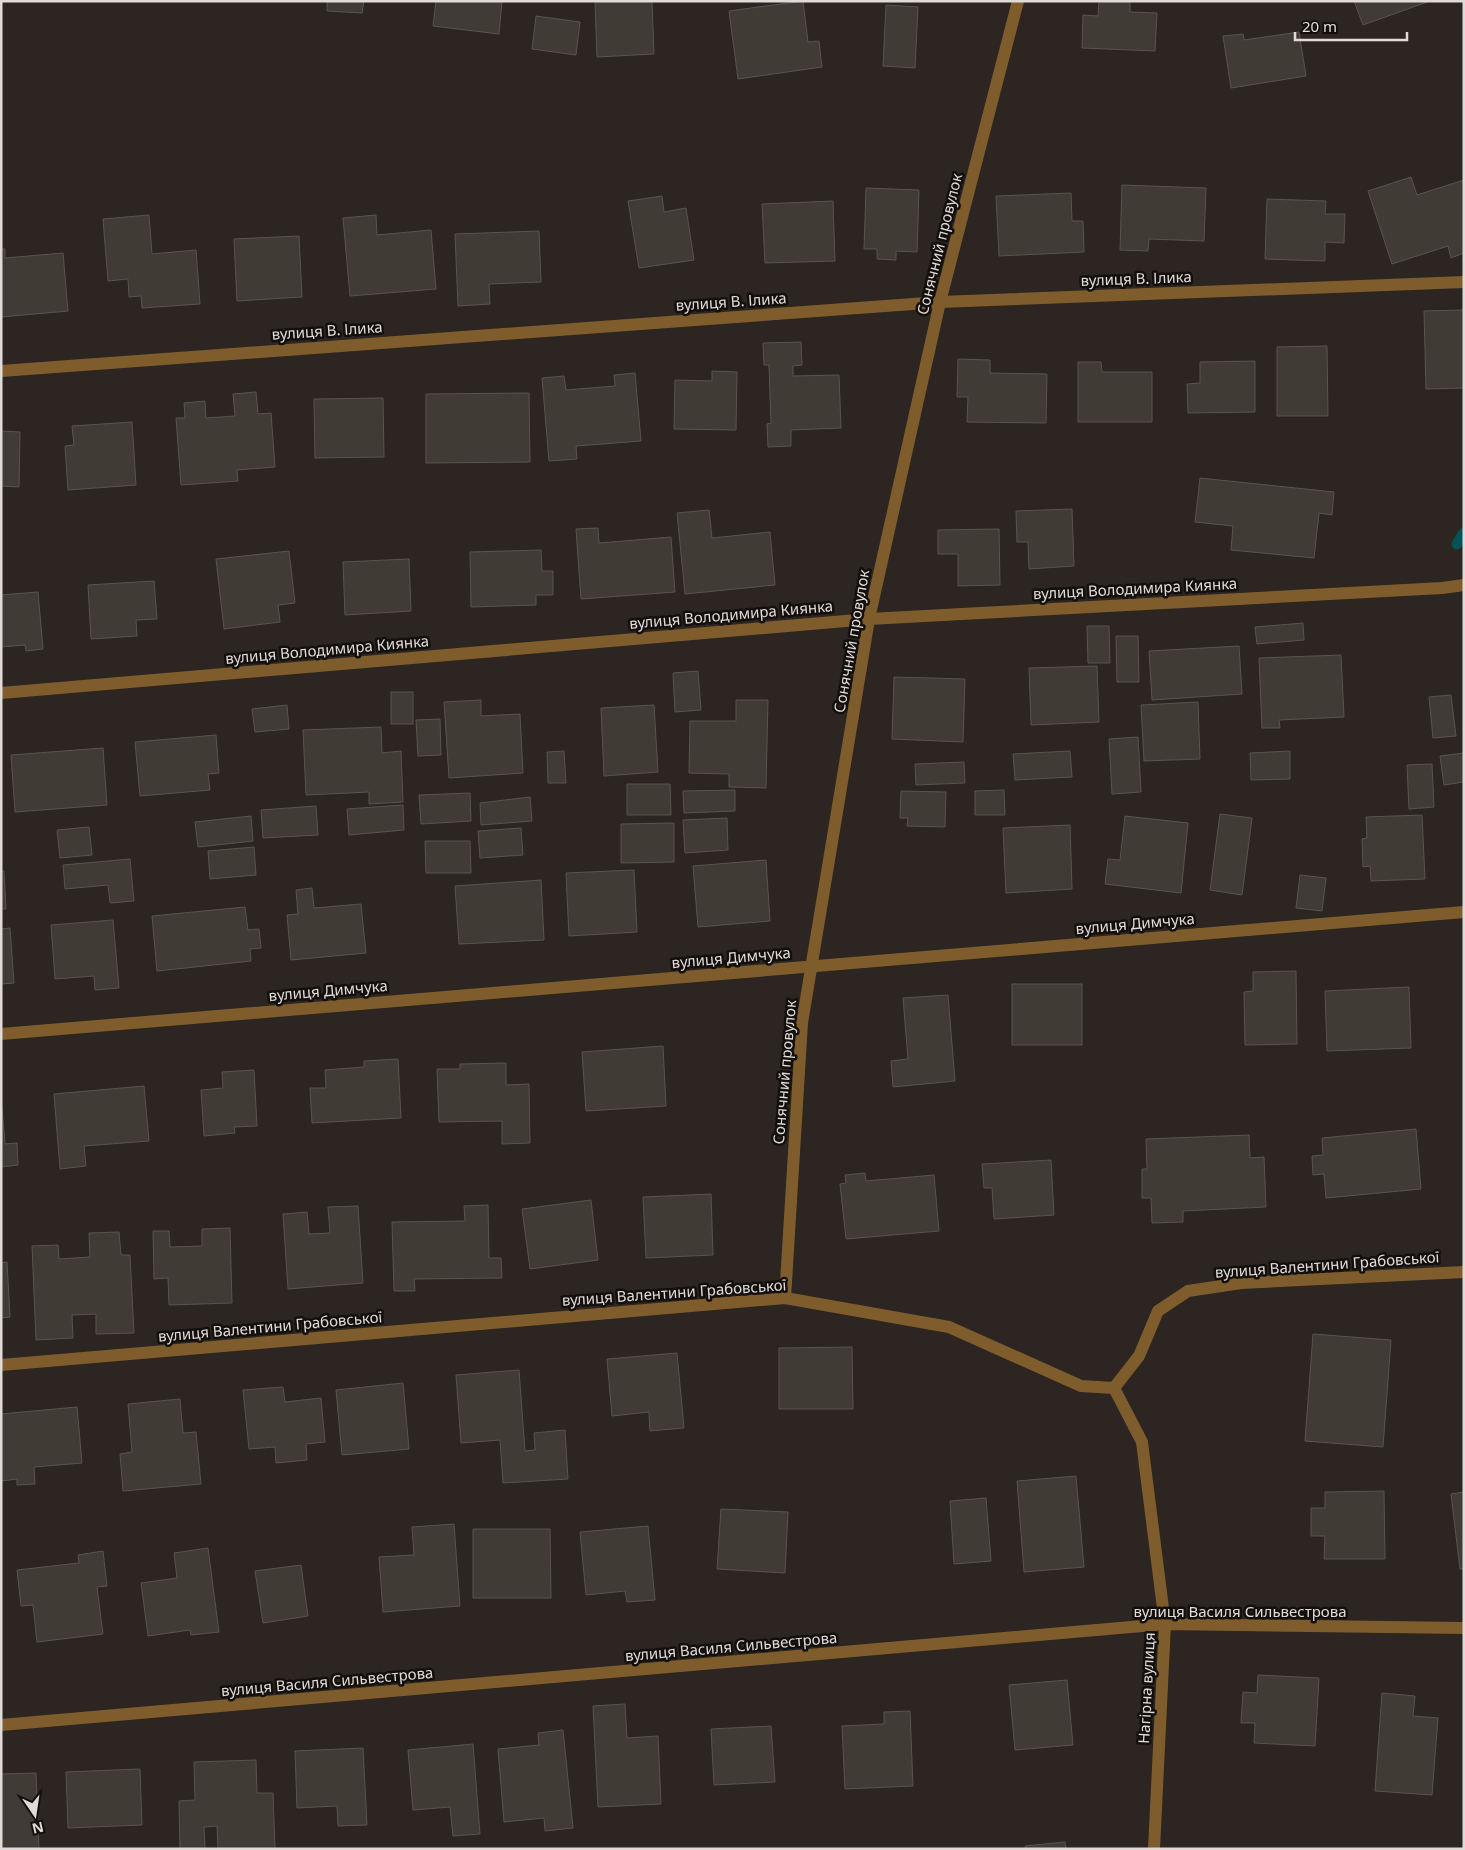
<svg xmlns="http://www.w3.org/2000/svg" width="1465" height="1850" font-family="'Noto Sans',sans-serif">
<rect width="100%" height="100%" fill="#2c2521"/>
<g fill="none" stroke-linecap="round" stroke-linejoin="round">
<!-- stream -->
<polyline stroke="#005356" stroke-width="11" points="1457,544 1464,533"/>
</g>
<!-- building -->
<g fill="#403c35" stroke="#59554e">
<polygon points="327,1 364,1 362,13 327,11"/>
<polygon points="436,1 502,1 499,34 433,26"/>
<polygon points="595,1 652,1 654,54 597,57"/>
<polygon points="803,1 808,42 819,41 822,67 738,79 729,11"/>
<polygon points="1099,1 1130,1 1130,12 1157,13 1155,51 1082,48 1083,15 1098,16"/>
<polygon points="1354,1 1430,1 1363,25"/>
<polygon points="886,5 918,7 915,68 883,66"/>
<polygon points="536,16 580,22 576,55 532,49"/>
<polygon points="1299,32 1306,76 1231,88 1223,36 1243,34 1244,40"/>
<polygon points="1411,177 1417,195 1464,180 1464,253 1451,258 1448,246 1392,264 1368,191"/>
<polygon points="1122,185 1206,188 1204,241 1149,239 1148,251 1120,250"/>
<polygon points="866,188 919,190 917,252 896,251 896,260 877,259 877,249 864,249"/>
<polygon points="1071,193 1072,221 1083,221 1084,252 999,256 996,196"/>
<polygon points="662,196 664,212 686,208 694,260 639,268 628,201"/>
<polygon points="1267,199 1326,201 1325,214 1345,214 1344,243 1325,242 1325,261 1265,259"/>
<polygon points="833,201 835,261 765,263 762,204"/>
<polygon points="149,215 152,254 196,250 200,304 142,308 141,296 129,297 128,279 108,281 103,219"/>
<polygon points="376,215 377,235 431,230 436,289 350,296 343,218"/>
<polygon points="539,231 541,282 489,284 490,304 458,306 455,234"/>
<polygon points="299,236 302,297 237,301 234,239"/>
<polygon points="1,249 5,249 5,258 63,253 68,311 1,317"/>
<polygon points="1464,310 1464,388 1426,389 1424,311"/>
<polygon points="801,342 802,365 793,366 793,376 839,375 841,428 791,430 791,446 768,447 767,424 771,423 769,365 764,365 763,343"/>
<polygon points="1327,346 1328,416 1277,416 1277,347"/>
<polygon points="958,359 990,360 990,373 1047,374 1046,423 967,422 968,397 957,397"/>
<polygon points="1255,361 1255,412 1188,413 1187,384 1200,383 1200,362"/>
<polygon points="1078,362 1101,362 1102,372 1152,372 1152,422 1078,422"/>
<polygon points="712,371 737,372 736,430 674,429 675,380 712,381"/>
<polygon points="635,373 641,441 576,446 577,459 549,461 542,378 564,376 566,390 615,386 614,375"/>
<polygon points="256,392 258,414 271,413 275,467 237,470 238,481 181,485 176,418 185,418 184,403 205,401 206,418 235,416 233,394"/>
<polygon points="529,393 530,462 426,463 426,394"/>
<polygon points="383,398 384,457 315,458 314,399"/>
<polygon points="132,422 136,485 68,490 65,446 74,445 72,426"/>
<polygon points="1,431 20,432 19,487 1,486"/>
<polygon points="1200,478 1334,492 1332,515 1319,513 1314,558 1231,550 1233,526 1195,522"/>
<polygon points="1072,509 1074,566 1029,569 1028,542 1017,542 1016,511"/>
<polygon points="709,510 712,538 770,532 775,585 685,594 677,513"/>
<polygon points="598,528 599,543 671,537 675,592 581,599 576,529"/>
<polygon points="999,529 1000,585 958,586 958,554 938,554 938,530"/>
<polygon points="541,550 542,571 553,571 553,595 536,595 536,605 471,607 470,552"/>
<polygon points="289,551 295,603 278,605 280,622 224,629 216,559"/>
<polygon points="409,559 411,611 345,615 343,562"/>
<polygon points="154,581 157,619 136,620 137,636 91,639 88,585"/>
<polygon points="38,592 43,649 26,651 25,645 1,647 1,595"/>
<polygon points="1303,623 1304,640 1257,644 1255,627"/>
<polygon points="1087,626 1109,626 1110,663 1088,663"/>
<polygon points="1116,636 1138,636 1139,682 1117,682"/>
<polygon points="1239,646 1242,694 1152,700 1149,651"/>
<polygon points="1341,655 1344,717 1279,720 1280,728 1262,728 1259,658"/>
<polygon points="1097,666 1099,722 1031,725 1029,668"/>
<polygon points="698,671 701,710 675,712 673,673"/>
<polygon points="894,677 965,679 963,742 892,739"/>
<rect x="391" y="692" width="22" height="32"/>
<polygon points="1451,695 1456,736 1433,738 1429,697"/>
<polygon points="481,700 481,716 520,714 523,773 449,778 444,702"/>
<polygon points="736,700 768,700 766,788 729,787 729,774 689,773 690,721 736,721"/>
<polygon points="1198,702 1200,759 1144,761 1141,705"/>
<polygon points="287,705 289,729 255,732 252,709"/>
<polygon points="654,705 658,772 604,776 601,708"/>
<polygon points="440,719 441,755 418,756 416,720"/>
<polygon points="381,727 382,753 401,751 403,802 369,804 369,792 306,795 303,730"/>
<polygon points="216,735 219,773 208,774 210,790 140,796 135,742"/>
<polygon points="1138,737 1141,792 1112,794 1109,739"/>
<polygon points="103,748 107,805 15,812 11,755"/>
<polygon points="564,751 566,783 548,783 547,752"/>
<polygon points="1070,751 1072,777 1015,780 1013,754"/>
<polygon points="1290,751 1290,779 1251,780 1250,753"/>
<polygon points="1464,753 1464,782 1444,785 1440,756"/>
<polygon points="964,762 965,783 916,785 915,764"/>
<polygon points="1432,764 1434,807 1409,809 1407,765"/>
<polygon points="627,784 670,784 671,815 627,815"/>
<polygon points="735,790 735,811 684,813 683,791"/>
<polygon points="1004,790 1005,815 975,815 975,791"/>
<polygon points="901,791 946,792 945,827 907,826 908,818 900,818"/>
<polygon points="470,793 471,821 421,824 419,795"/>
<polygon points="530,797 532,821 481,825 480,803"/>
<polygon points="403,805 404,830 349,835 347,809"/>
<polygon points="316,806 318,835 263,838 261,810"/>
<polygon points="1220,814 1252,818 1242,895 1210,890"/>
<polygon points="1422,815 1425,879 1371,881 1370,866 1363,867 1362,839 1367,838 1366,817"/>
<polygon points="251,816 253,841 198,847 195,822"/>
<polygon points="1125,816 1188,823 1181,893 1105,884 1108,859 1120,860"/>
<polygon points="727,818 728,850 685,853 683,820"/>
<polygon points="674,823 674,862 621,863 621,824"/>
<polygon points="1070,825 1072,889 1006,893 1003,828"/>
<polygon points="89,827 92,855 60,858 57,830"/>
<polygon points="521,828 523,855 480,858 478,831"/>
<polygon points="425,841 470,841 471,873 426,873"/>
<polygon points="254,847 256,875 210,879 208,851"/>
<polygon points="130,859 134,901 110,903 108,885 65,889 63,865"/>
<polygon points="766,860 770,921 698,927 693,866"/>
<polygon points="634,870 637,932 569,936 566,873"/>
<polygon points="1,871 4,871 6,909 1,909"/>
<polygon points="1300,875 1326,878 1322,911 1296,908"/>
<polygon points="541,880 544,940 459,944 455,886"/>
<polygon points="312,888 314,908 361,904 366,953 291,960 287,915 298,914 296,890"/>
<polygon points="245,907 248,930 259,929 261,948 250,949 251,961 157,971 152,916"/>
<polygon points="113,920 119,988 95,990 94,976 55,979 51,925"/>
<polygon points="10,928 14,983 1,984 1,929"/>
<polygon points="1296,971 1297,1044 1245,1045 1244,992 1253,991 1253,972"/>
<rect x="1012" y="984" width="70" height="61"/>
<polygon points="1409,987 1411,1048 1327,1051 1325,991"/>
<polygon points="948,995 955,1081 893,1087 891,1061 908,1059 903,998"/>
<polygon points="663,1046 666,1106 586,1111 582,1052"/>
<polygon points="398,1059 401,1118 312,1123 310,1088 326,1088 325,1070 364,1067 364,1061"/>
<polygon points="506,1063 506,1085 529,1084 530,1143 502,1144 502,1121 439,1122 437,1069 460,1069 460,1064"/>
<polygon points="254,1070 257,1126 234,1127 235,1133 204,1136 201,1090 223,1088 222,1072"/>
<polygon points="144,1086 149,1141 84,1146 86,1166 60,1169 54,1094"/>
<polygon points="1,1096 5,1144 17,1143 18,1165 1,1167"/>
<polygon points="1416,1129 1421,1189 1326,1198 1324,1174 1313,1175 1312,1156 1323,1155 1322,1138"/>
<polygon points="1249,1135 1250,1158 1264,1157 1266,1207 1183,1211 1183,1222 1152,1223 1151,1198 1142,1198 1142,1169 1147,1169 1146,1139"/>
<polygon points="1051,1160 1054,1215 994,1219 992,1188 984,1188 982,1164"/>
<polygon points="865,1173 866,1181 934,1175 939,1231 846,1239 840,1184 846,1183 845,1175"/>
<polygon points="711,1194 713,1255 646,1258 643,1197"/>
<polygon points="591,1200 598,1260 530,1269 522,1209"/>
<polygon points="488,1205 489,1258 501,1258 502,1278 414,1279 415,1291 394,1291 392,1222 465,1221 464,1206"/>
<polygon points="358,1206 363,1283 288,1289 283,1214 307,1212 309,1234 330,1233 328,1207"/>
<polygon points="230,1228 232,1303 169,1305 168,1278 154,1279 153,1231 169,1231 170,1247 202,1246 202,1229"/>
<polygon points="119,1232 121,1255 130,1255 134,1333 96,1334 96,1314 72,1315 73,1338 36,1340 32,1246 58,1245 59,1259 90,1257 89,1233"/>
<polygon points="7,1262 10,1317 1,1318 1,1263"/>
<polygon points="1313,1334 1391,1340 1383,1447 1305,1441"/>
<polygon points="852,1347 853,1409 779,1409 779,1348"/>
<polygon points="677,1353 684,1428 650,1431 649,1412 612,1416 607,1359"/>
<polygon points="519,1370 525,1451 535,1450 534,1433 565,1430 568,1479 503,1483 500,1440 461,1443 456,1375"/>
<polygon points="403,1383 409,1449 342,1455 336,1390"/>
<polygon points="283,1387 285,1402 321,1398 325,1442 306,1444 307,1460 276,1463 275,1447 249,1449 243,1390"/>
<polygon points="180,1399 183,1433 196,1432 201,1484 123,1491 120,1454 132,1452 128,1404"/>
<polygon points="77,1407 82,1463 34,1467 35,1484 17,1485 17,1479 1,1481 1,1414"/>
<polygon points="1076,1476 1084,1567 1024,1572 1017,1481"/>
<polygon points="1384,1491 1385,1559 1324,1559 1325,1536 1311,1536 1311,1508 1325,1508 1325,1492"/>
<polygon points="1464,1492 1464,1569 1460,1569 1451,1494"/>
<polygon points="986,1498 991,1561 954,1564 950,1501"/>
<polygon points="721,1509 788,1512 785,1573 717,1569"/>
<polygon points="454,1524 460,1606 383,1612 379,1557 414,1555 412,1527"/>
<polygon points="648,1526 655,1600 627,1602 625,1591 586,1595 580,1532"/>
<polygon points="473,1529 550,1529 551,1598 473,1598"/>
<polygon points="208,1548 219,1632 191,1635 190,1630 148,1636 141,1583 177,1578 174,1553"/>
<polygon points="103,1551 107,1586 97,1587 103,1634 37,1642 33,1605 21,1606 17,1570 79,1563 78,1555"/>
<polygon points="301,1565 308,1616 263,1623 255,1571"/>
<polygon points="1258,1675 1319,1678 1315,1746 1254,1743 1255,1723 1241,1723 1243,1692 1257,1693"/>
<polygon points="1067,1680 1073,1745 1015,1750 1009,1685"/>
<polygon points="1382,1693 1415,1696 1413,1716 1438,1718 1432,1795 1375,1791"/>
<polygon points="625,1704 627,1738 658,1736 661,1804 598,1807 593,1706"/>
<polygon points="910,1711 913,1786 845,1789 842,1726 884,1724 884,1712"/>
<polygon points="771,1726 775,1782 714,1785 711,1729"/>
<polygon points="563,1730 573,1828 545,1831 544,1818 504,1822 498,1749 539,1745 538,1733"/>
<polygon points="473,1744 480,1834 453,1836 450,1807 413,1810 408,1750"/>
<polygon points="363,1748 367,1825 338,1826 337,1806 297,1808 295,1751"/>
<polygon points="256,1760 257,1793 273,1793 275,1849 218,1849 217,1826 204,1827 205,1849 180,1849 179,1801 195,1800 194,1762"/>
<polygon points="140,1769 142,1825 68,1828 66,1772"/>
<polygon points="36,1773 39,1849 1,1849 1,1774"/>
<polygon points="1065,1842 1066,1849 1025,1849 1025,1846"/>
</g>
<g fill="none" stroke-linecap="round" stroke-linejoin="round">
<!-- street -->
<g stroke="#7f5c2c" stroke-width="12">
<polyline points="1,371 940,302 1464,282"/>
<polyline points="1,693 869,619 1442,588 1464,585"/>
<polyline points="1,1034 1464,912"/>
<polyline points="785,1298 802,1023 869,619 940,302 1018,1"/>
<polyline points="1,1365 785,1298 949,1327 1081,1386 1114,1388 1139,1356 1158,1311 1188,1291 1241,1283 1464,1272"/>
<polyline points="1114,1388 1142,1442 1165,1624 1154,1849"/>
<polyline points="1,1725 1165,1624 1464,1628"/>
</g>
</g>
<g text-anchor="middle" dominant-baseline="central" stroke-width="5" stroke-linejoin="round" paint-order="stroke">
<!-- street labels -->
<g font-size="15" fill="#e0dbd8" stroke="#120f0d">
<text transform="translate(939 244) rotate(-76)">Сонячний провулок</text>
<text transform="translate(1136 278) rotate(-2)">вулиця В. Ілика</text>
<text transform="translate(731 301) rotate(-4)">вулиця В. Ілика</text>
<text transform="translate(327 330) rotate(-4)">вулиця В. Ілика</text>
<text transform="translate(1135 588) rotate(-3)">вулиця Володимира Киянка</text>
<text transform="translate(731 614) rotate(-5)">вулиця Володимира Киянка</text>
<text transform="translate(851 641) rotate(-80)">Сонячний провулок</text>
<text transform="translate(327 649) rotate(-5)">вулиця Володимира Киянка</text>
<text transform="translate(1135 923) rotate(-5)">вулиця Димчука</text>
<text transform="translate(731 957) rotate(-5)">вулиця Димчука</text>
<text transform="translate(328 990) rotate(-5)">вулиця Димчука</text>
<text transform="translate(784 1072) rotate(-85)">Сонячний провулок</text>
<text transform="translate(1327 1264) rotate(-4)">вулиця Валентини Грабовської</text>
<text transform="translate(674 1292) rotate(-4)">вулиця Валентини Грабовської</text>
<text transform="translate(270 1326) rotate(-5)">вулиця Валентини Грабовської</text>
<text x="1240" y="1611">вулиця Василя Сильвестрова</text>
<text transform="translate(731 1646) rotate(-5)">вулиця Василя Сильвестрова</text>
<text transform="translate(327 1681) rotate(-5)">вулиця Василя Сильвестрова</text>
<text transform="translate(1146 1688) rotate(-87)">Нагірна вулиця</text>
</g>
</g>
<!-- border -->
<rect width="1465" height="1850" fill="none" stroke="#e0dbd8" stroke-width="5"/>
<!-- north arrow -->
<g transform="translate(35 1815) rotate(167)" stroke="#120f0d" stroke-width="4" paint-order="stroke">
<path d="M0-4L9 19L0 12L-9 19Z" fill="#e0dbd8"/>
<text y="-8" font-size="14" font-weight="bold" text-anchor="middle" fill="#e0dbd8">N</text>
</g>
<!-- scale -->
<path d="M1295 32v8h112v-8" fill="none" stroke="#e0dbd8" stroke-width="2.5"/>
<text x="1302" y="32" font-size="15" fill="#e0dbd8" stroke="#120f0d" stroke-width="4" paint-order="stroke">20 m</text>
</svg>
